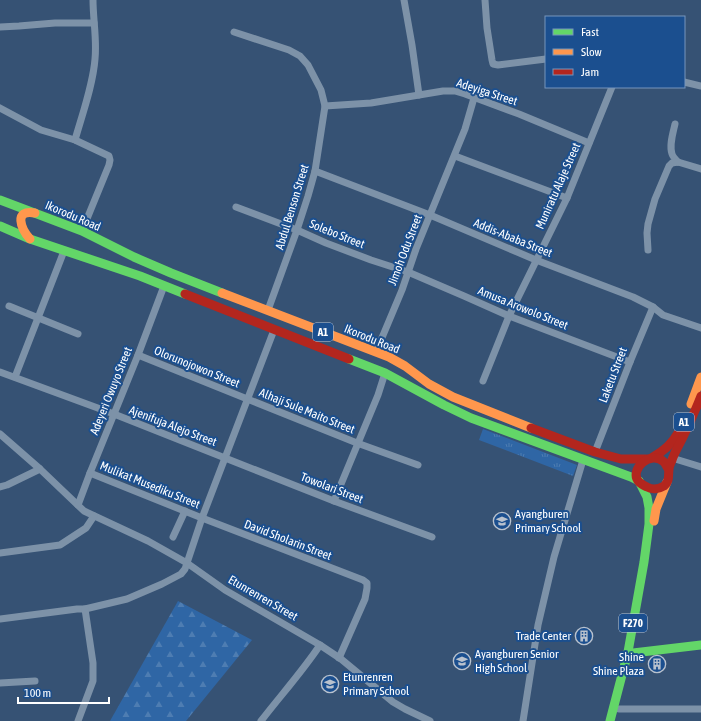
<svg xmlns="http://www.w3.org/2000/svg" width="701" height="721" font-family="'Asap Condensed',sans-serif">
<defs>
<pattern id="grass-tufts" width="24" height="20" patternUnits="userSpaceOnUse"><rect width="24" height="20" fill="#2f66a5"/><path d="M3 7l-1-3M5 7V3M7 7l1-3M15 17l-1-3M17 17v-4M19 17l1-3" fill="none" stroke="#4e7db2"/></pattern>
<pattern id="forest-firs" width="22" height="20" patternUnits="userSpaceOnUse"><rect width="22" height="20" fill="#2f66a5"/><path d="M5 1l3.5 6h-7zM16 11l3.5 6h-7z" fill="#4e7db2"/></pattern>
</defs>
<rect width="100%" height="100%" fill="#365274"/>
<!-- grass -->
<polygon fill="url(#grass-tufts)" points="483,429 577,465 573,476 479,440"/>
<!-- forest -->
<polygon fill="url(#forest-firs)" points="178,601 252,640 186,721 110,721"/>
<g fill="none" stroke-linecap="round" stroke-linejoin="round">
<!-- street -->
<g stroke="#7d92a8" stroke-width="7">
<polyline points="404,0 412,45 419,95"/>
<polyline points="485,0 487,28 492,60 493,64 498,65 546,59"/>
<polyline points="0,27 19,26 55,23 94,23"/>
<polyline points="234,32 289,50 300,56 308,65 321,90 325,106 315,171 308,196 297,230 268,310"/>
<polyline points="684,82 701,86"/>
<polyline points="325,106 371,103 443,91 455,91 465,94 519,114 589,143"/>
<polyline points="0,108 41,130 75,140 109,156 110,160 109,165 82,231"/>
<path d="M675 124C673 133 669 145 672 154 673 157 676 160 678 162"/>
<path d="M75 140C82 115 93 85 95 59 97 39 93 19 93 0"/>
<polyline points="455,156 567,198"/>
<polyline points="315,171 430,215 536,260 633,297 653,307 663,315 701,328"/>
<polyline points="236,207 297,230 326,243 371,260 408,272 464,296 509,316 630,362"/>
<polyline points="648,250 647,233 648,224 655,199 669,166 672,163 678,162 701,169"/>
<polyline points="9,306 78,334"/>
<polyline points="376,352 402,290 416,249 465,129 474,98"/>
<polyline points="138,355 357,443 418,465"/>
<polyline points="0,372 114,414 334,501 432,537"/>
<polyline points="15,377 64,251"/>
<polyline points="483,381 509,316 567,198 612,87"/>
<polyline points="0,434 40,469 84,511 148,541 187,563 225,590 320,645 341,659 393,702 405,709 430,721"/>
<polyline points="595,452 630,362 653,307"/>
<polyline points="672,458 701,467"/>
<polyline points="90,473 202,518 363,580 367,583 367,588 365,599 339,658"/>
<polyline points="0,487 7,485 40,469"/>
<polyline points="334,501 378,395 385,373"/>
<polyline points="78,505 90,473 138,355 164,286"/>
<polyline points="173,537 185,511"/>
<polyline points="0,553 60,545 86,528 94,516"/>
<polyline points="0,619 77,609 85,609 127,599 162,584 181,574 185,569 202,518 274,330"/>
<polyline points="0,683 35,681"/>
<polyline points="619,709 701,709"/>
<polyline points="78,721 93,681 93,663 85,609"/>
<path d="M261 721C281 695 302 672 320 645"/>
<polyline points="523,721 538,625 554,557 583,460"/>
</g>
<!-- fast -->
<g stroke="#63d668" stroke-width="9">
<polyline points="0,200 82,231 134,257 171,273 222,293"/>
<polyline points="0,226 30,239 140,276 185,294"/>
<polyline points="349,359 385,373 444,405 471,418 631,477 639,481"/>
<polyline points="633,653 701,645"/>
<polyline points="610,721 628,652 644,562 649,524 649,508 647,497 639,481"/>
</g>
<!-- slow -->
<g stroke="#ff974d" stroke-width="9">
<path d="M30 239C21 229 13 209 35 213"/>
<polyline points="222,293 389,357 405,366 429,384 453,397 531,428"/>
<polyline points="691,404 701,377"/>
<polyline points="654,521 656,509 667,482"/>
</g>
<!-- jam -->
<g stroke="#b3261e" stroke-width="9">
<polyline points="185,294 349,359"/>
<polyline points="531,428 595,452 621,459 646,459"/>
<path d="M653 457C664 451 672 444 678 433"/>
<path d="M669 470C667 468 666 464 664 462 651 449 628 470 639 482 641 484 645 486 647 487 652 490 659 489 664 486 670 481 668 476 669 469 669 466 671 463 672 460 675 451 680 444 684 435 690 422 696 409 701 396"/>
</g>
</g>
<!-- icons -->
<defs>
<symbol id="school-ring" viewBox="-11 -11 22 22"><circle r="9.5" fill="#1b4f8f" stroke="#b9c2ce" stroke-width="1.5"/><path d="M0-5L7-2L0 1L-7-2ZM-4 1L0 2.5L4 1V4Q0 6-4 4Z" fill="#b9c2ce"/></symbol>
<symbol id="building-ring" viewBox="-11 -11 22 22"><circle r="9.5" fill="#1b4f8f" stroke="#b9c2ce" stroke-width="1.5"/><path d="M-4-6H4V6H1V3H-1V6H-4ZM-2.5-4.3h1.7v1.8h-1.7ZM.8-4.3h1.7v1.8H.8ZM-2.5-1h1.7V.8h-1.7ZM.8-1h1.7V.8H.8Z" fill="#b9c2ce"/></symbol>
</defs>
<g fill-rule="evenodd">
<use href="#school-ring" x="492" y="511" width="20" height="20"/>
<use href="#building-ring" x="574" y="626" width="20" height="20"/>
<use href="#school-ring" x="452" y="651" width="20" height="20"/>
<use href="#building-ring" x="647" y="654" width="20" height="20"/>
<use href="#school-ring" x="320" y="674" width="20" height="20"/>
</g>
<g text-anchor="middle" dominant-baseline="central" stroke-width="4" stroke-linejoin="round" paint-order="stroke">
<!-- shield labels -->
<g fill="#1b4f8f" stroke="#bbcadd" stroke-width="1">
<rect x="313" y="323" width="20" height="18" rx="3"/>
<rect x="674" y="413" width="20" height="18" rx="3"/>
<rect x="619" y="614" width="28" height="18" rx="3"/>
</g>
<g font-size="11" font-weight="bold" fill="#fff">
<text x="323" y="332">A1</text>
<text x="684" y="422">A1</text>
<text x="633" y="623">F270</text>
</g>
<!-- street labels -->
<g font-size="12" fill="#fff" stroke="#1b4f8f">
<text transform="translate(487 92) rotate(18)">Adeyiga Street</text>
<text transform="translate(558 186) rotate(-66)">Muniratu Alaje Street</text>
<text transform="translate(292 207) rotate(-73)">Abdul Benson Street</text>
<text transform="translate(73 216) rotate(23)">Ikorodu Road</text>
<text transform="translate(337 234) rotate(22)">Solebo Street</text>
<text transform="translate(513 238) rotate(22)">Addis-Ababa Street</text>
<text transform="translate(405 250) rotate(-69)">Jimoh Odu Street</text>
<text transform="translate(523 308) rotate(22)">Amusa Arowolo Street</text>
<text transform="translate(372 339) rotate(22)">Ikorodu Road</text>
<text transform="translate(197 367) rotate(22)">Olorunojowon Street</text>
<text transform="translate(613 375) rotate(-69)">Laketu Street</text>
<text transform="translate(111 391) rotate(-68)">Adeyeri Owuyo Street</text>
<text transform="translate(307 411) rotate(22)">Alhaji Sule Maito Street</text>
<text transform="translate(173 426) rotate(21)">Ajenifuja Alejo Street</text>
<text transform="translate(150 485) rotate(22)">Mulikat Musediku Street</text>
<text transform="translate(332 488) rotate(21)">Towolari Street</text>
<text transform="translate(288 540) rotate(21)">David Sholarin Street</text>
<text transform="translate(263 598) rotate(30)">Etunrenren Street</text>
</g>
<!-- poi labels -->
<g font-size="12" fill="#fff" stroke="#1b4f8f" text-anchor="start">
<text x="515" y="514">Ayangburen<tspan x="515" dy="14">Primary School</tspan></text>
<text x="571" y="636" text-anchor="end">Trade Center</text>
<text x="475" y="654">Ayangburen Senior<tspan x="475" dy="14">High School</tspan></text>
<text x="644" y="657" text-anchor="end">Shine<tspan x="644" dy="14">Shine Plaza</tspan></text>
<text x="343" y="677">Etunrenren<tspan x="343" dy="14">Primary School</tspan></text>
</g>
</g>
<!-- legend -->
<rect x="545" y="16" width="140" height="72" fill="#1b4f8f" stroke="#7695bc"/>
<rect x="553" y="29" width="20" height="6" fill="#63d668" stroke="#7695bc"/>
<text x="581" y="36" font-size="12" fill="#ffffff">Fast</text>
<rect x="553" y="49" width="20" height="6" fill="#ff974d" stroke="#7695bc"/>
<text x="581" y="56" font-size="12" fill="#ffffff">Slow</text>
<rect x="553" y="69" width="20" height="6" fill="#b3261e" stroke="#7695bc"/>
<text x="581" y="76" font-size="12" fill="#ffffff">Jam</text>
<!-- scale -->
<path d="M18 697v6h91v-6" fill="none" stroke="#ffffff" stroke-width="2"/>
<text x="24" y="697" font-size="12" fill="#ffffff" stroke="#1b4f8f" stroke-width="3" paint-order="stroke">100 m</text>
</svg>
